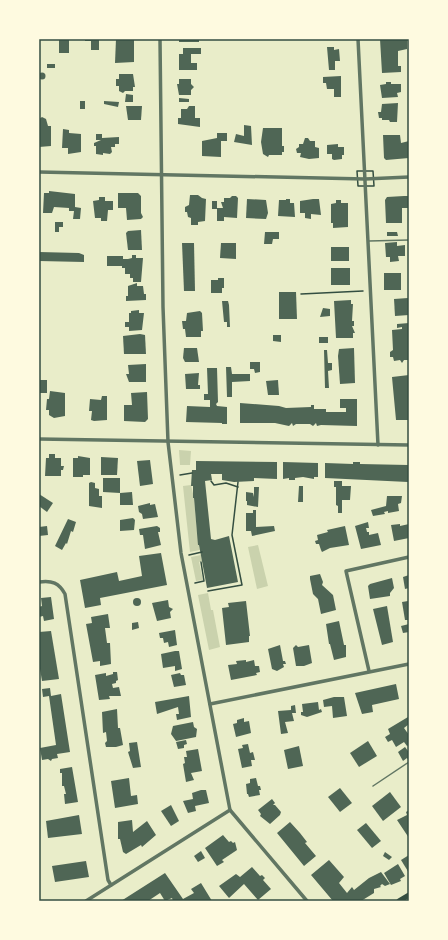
<svg xmlns="http://www.w3.org/2000/svg" width="448" height="940" font-family="'Space Grotesk',sans-serif">
<rect width="100%" height="100%" fill="#e9edc9"/>
<!-- green -->
<g fill="#cad2ad">
<polygon points="179,450 191,451 190,465 180,465"/>
<polygon points="191,485 194,498 197,533 198,533 198,545 199,545 200,550 190,552 183,486"/>
<polygon points="258,545 268,586 257,589 248,547"/>
<polygon points="201,555 202,561 199,562 203,580 196,581 191,557"/>
<polygon points="208,593 211,610 213,610 220,647 209,650 198,595"/>
</g>
<!-- building -->
<g fill="#4f6655">
<rect x="59" y="39" width="10" height="14"/>
<polygon points="85,39 99,39 99,50 91,50 91,41 85,41"/>
<polygon points="116,39 134,39 134,62 115,63"/>
<rect x="179" y="39" width="20" height="3"/>
<polygon points="380,39 407,40 407,49 398,51 398,66 401,66 401,72 382,73"/>
<polygon points="327,47 334,47 334,50 339,49 340,61 335,61 335,70 329,70"/>
<polygon points="183,48 201,48 201,54 191,54 191,63 197,63 197,70 179,70 179,54 183,54"/>
<rect x="47" y="64" width="8" height="4"/>
<circle cx="42" cy="76" r="3.5"/>
<polygon points="119,74 133,74 135,87 133,87 133,91 125,91 123,93 119,91 119,86 116,86 116,79 119,79"/>
<polygon points="341,76 341,97 334,97 334,89 327,89 326,83 323,83 323,77"/>
<polygon points="179,79 191,79 191,84 194,87 191,90 191,95 179,95 177,84 179,84"/>
<polygon points="386,82 391,82 391,84 401,84 401,92 397,93 398,97 382,98 380,85 386,84"/>
<polygon points="126,94 133,95 133,102 125,102"/>
<polygon points="179,98 189,99 189,102 179,102"/>
<rect x="80" y="101" width="5" height="8"/>
<polygon points="104,101 119,102 118,107 104,104"/>
<polygon points="398,103 397,122 390,122 389,120 382,120 382,118 379,118 378,112 381,112 382,104"/>
<polygon points="126,106 142,106 141,120 128,120"/>
<polygon points="189,106 195,106 195,118 200,118 200,127 178,124 178,118 181,118 181,109 187,109"/>
<polygon points="42,117 46,119 48,126 51,126 51,146 39,147 39,119"/>
<polygon points="244,125 251,126 252,145 234,142 236,134 244,136"/>
<polygon points="263,128 282,128 282,146 284,146 284,152 282,152 282,155 269,155 268,157 263,154 261,142"/>
<polygon points="63,129 69,130 69,133 81,134 81,152 68,154 68,148 62,148"/>
<polygon points="217,133 227,133 227,141 221,141 221,157 202,156 202,141 217,138"/>
<polygon points="96,134 102,134 102,138 119,137 119,144 115,144 115,147 111,147 112,152 110,154 103,153 103,155 96,154 96,146 94,146 94,143 101,140 96,140"/>
<polygon points="383,135 400,135 401,143 409,141 409,158 386,160 384,158"/>
<polygon points="305,138 308,138 310,141 315,141 315,147 319,148 319,158 309,159 300,157 301,153 297,153 296,149 299,147 299,144 303,144"/>
<polygon points="338,144 338,147 344,147 344,155 342,155 342,159 334,160 332,159 332,154 327,154 327,145"/>
<polygon points="49,191 75,194 75,207 81,208 80,219 73,219 74,211 69,211 69,208 54,207 52,213 43,213 44,193 49,193"/>
<polygon points="118,193 138,193 141,196 141,213 143,217 141,219 127,220 126,208 118,208"/>
<polygon points="190,195 198,195 202,198 206,199 205,221 198,222 198,225 191,225 191,218 188,217 187,212 185,212 185,207 189,205"/>
<polygon points="232,196 236,196 238,198 237,218 224,217 224,221 217,221 217,209 212,209 212,201 217,201 217,208 223,208 221,202 224,202 224,198 230,198"/>
<polygon points="404,196 409,196 409,208 402,208 402,223 386,223 385,200 387,197"/>
<polygon points="99,197 105,197 105,201 113,201 113,210 108,210 107,221 101,221 101,218 95,218 93,201 99,200"/>
<polygon points="247,199 266,200 268,213 266,219 246,218"/>
<polygon points="286,199 290,199 290,203 294,203 295,217 278,216 279,200 286,200"/>
<polygon points="313,199 319,199 321,215 311,214 311,219 305,218 305,213 300,213 300,201"/>
<polygon points="336,200 341,200 341,203 348,203 348,227 333,228 333,223 331,223 331,204 336,203"/>
<polygon points="55,222 63,222 63,227 59,227 59,232 55,232"/>
<polygon points="141,230 142,250 128,250 126,233 128,231"/>
<polygon points="265,232 279,232 279,239 273,239 272,244 264,244"/>
<polygon points="387,232 397,232 398,236 387,236"/>
<polygon points="397,242 397,246 405,245 405,256 398,256 399,261 390,262 390,257 386,257 385,243"/>
<polygon points="182,243 194,243 195,291 184,291"/>
<polygon points="221,243 236,243 236,259 220,258"/>
<rect x="331" y="247" width="18" height="14"/>
<polygon points="39,252 79,253 84,255 84,262 39,261"/>
<polygon points="132,255 136,255 136,258 143,258 141,282 133,282 133,278 130,278 130,274 125,274 125,268 122,268 122,266 107,266 107,256 123,256 123,259 128,259 132,258"/>
<rect x="331" y="268" width="19" height="17"/>
<rect x="384" y="273" width="17" height="17"/>
<polygon points="218,278 224,278 224,288 222,288 222,293 211,293 211,280 218,280"/>
<polygon points="137,283 137,286 143,286 144,294 146,294 146,300 126,301 126,296 128,296 128,286"/>
<polygon points="279,292 296,292 297,319 279,319"/>
<polygon points="408,298 409,315 395,316 394,299"/>
<polygon points="351,300 351,304 353,304 352,321 354,321 354,326 352,326 355,333 353,333 353,338 336,338 334,301"/>
<polygon points="222,301 228,301 229,305 230,327 227,327 227,322 224,322"/>
<polygon points="323,308 330,309 330,316 320,317"/>
<polygon points="139,310 139,313 144,313 142,330 129,331 129,327 125,327 125,322 129,322 129,313 131,313 131,311"/>
<polygon points="200,311 202,313 203,331 201,331 201,337 186,337 185,329 183,329 182,321 186,321 187,313"/>
<polygon points="409,323 409,360 404,360 402,363 400,360 394,361 393,357 390,357 390,352 393,350 392,330 402,329 402,327 397,328 397,324"/>
<polygon points="140,334 145,335 146,354 124,354 123,336"/>
<polygon points="273,335 281,335 281,342 273,341"/>
<rect x="319" y="337" width="9" height="6"/>
<polygon points="184,348 197,348 199,362 185,362 183,358"/>
<polygon points="354,348 355,383 340,384 338,356 339,349"/>
<polygon points="324,350 327,350 328,363 332,363 332,370 328,371 329,388 325,388"/>
<polygon points="250,362 260,362 260,372 255,373 254,369 250,369"/>
<polygon points="146,364 146,382 129,382 126,374 129,374 128,365"/>
<polygon points="226,367 231,367 232,374 250,374 250,381 232,382 232,397 227,397"/>
<polygon points="207,368 217,368 218,402 216,404 217,406 227,407 227,424 222,424 222,423 186,422 187,406 210,407 210,400 204,400 204,394 208,394"/>
<polygon points="199,373 198,385 200,385 200,389 186,389 185,374"/>
<polygon points="409,375 409,420 396,420 392,377"/>
<rect x="40" y="380" width="7" height="13"/>
<polygon points="278,380 279,395 268,395 266,381"/>
<polygon points="50,391 65,393 65,416 54,418 49,415 49,410 46,410 47,399 49,399"/>
<polygon points="147,392 148,419 145,422 124,421 124,405 132,405 131,393"/>
<polygon points="102,396 107,396 107,420 94,421 91,420 92,411 89,411 90,399 101,400"/>
<polygon points="340,399 357,399 357,426 321,425 317,426 316,423 313,426 310,424 296,424 293,426 292,423 289,426 275,423 240,423 240,403 279,406 286,408 311,407 311,405 314,405 314,409 326,409 326,412 346,412 346,408 340,408"/>
<polygon points="49,454 55,454 55,458 61,458 61,466 64,466 63,470 61,470 61,476 45,476 46,458 49,458"/>
<polygon points="78,456 90,458 90,475 83,475 83,477 73,477 73,458 78,458"/>
<polygon points="101,457 118,458 117,475 101,475"/>
<polygon points="150,460 153,484 140,486 137,461"/>
<polygon points="196,461 277,462 277,479 254,478 254,481 234,482 222,480 222,474 211,474 212,480 205,481 211,539 215,540 229,536 238,582 207,588 199,545 198,545 194,498 193,498 193,486 191,486 192,470 196,470"/>
<polygon points="283,462 318,463 318,477 314,477 314,479 303,477 295,478 295,480 289,480 289,478 283,479"/>
<polygon points="353,462 360,462 360,464 408,465 408,482 325,478 325,463 353,464"/>
<polygon points="103,478 120,478 120,493 103,492"/>
<polygon points="334,481 342,481 342,486 351,486 350,500 342,500 342,513 338,513 338,506 336,505 336,487 334,487"/>
<polygon points="91,482 95,483 95,488 99,489 99,496 102,496 102,508 89,506 89,483"/>
<polygon points="299,486 303,486 303,502 298,502"/>
<polygon points="254,487 259,487 258,507 247,505 247,501 254,501 246,501 246,492 253,493 254,497"/>
<polygon points="132,492 133,505 120,505 120,493"/>
<polygon points="39,494 53,503 47,512 39,506"/>
<polygon points="387,496 402,496 401,503 398,504 399,511 388,513 388,511 384,512 385,514 373,516 371,510 386,506"/>
<polygon points="150,503 150,505 155,504 158,517 143,519 142,514 139,512 138,506"/>
<polygon points="253,510 256,510 256,527 274,526 275,531 252,536 251,531 246,531 246,513 253,513"/>
<polygon points="133,518 135,520 134,530 120,531 120,520"/>
<polygon points="68,519 76,522 73,532 71,531 67,544 66,543 62,550 55,546"/>
<polygon points="368,522 369,528 366,528 367,532 369,532 369,535 378,533 381,545 361,549 355,526"/>
<polygon points="400,524 400,526 409,524 409,538 394,541 391,525"/>
<polygon points="47,526 48,535 39,536 39,527"/>
<polygon points="157,526 160,528 160,532 158,532 161,545 145,549 143,535 140,535 139,529"/>
<polygon points="345,526 349,545 330,548 322,552 321,550 319,544 316,544 315,541 318,540 317,535 328,532 327,530"/>
<polygon points="161,553 167,585 100,598 101,605 85,608 80,580 117,572 119,581 142,576 139,556"/>
<polygon points="320,574 323,582 322,585 333,595 336,610 321,614 318,599 313,594 310,579 310,576"/>
<polygon points="409,575 409,588 405,589 403,577"/>
<polygon points="392,578 394,588 390,593 390,596 370,599 368,586 370,584"/>
<polygon points="51,597 54,619 44,621 43,616 39,617 39,607 42,606 41,598"/>
<circle cx="137" cy="602" r="4"/>
<polygon points="168,600 169,607 173,609 170,612 171,618 157,621 152,603"/>
<polygon points="246,601 250,636 249,636 249,642 226,645 222,608 229,607 228,603"/>
<polygon points="408,601 409,620 405,620 402,602"/>
<polygon points="387,606 393,642 382,645 373,609"/>
<polygon points="108,614 110,628 105,628 107,643 110,643 111,664 100,666 100,661 93,662 86,624 92,623 91,617"/>
<polygon points="339,621 344,645 346,645 346,657 334,660 330,644 329,644 326,624"/>
<polygon points="138,622 139,628 132,630 132,623"/>
<polygon points="409,624 409,632 403,633 401,626"/>
<polygon points="175,630 177,645 169,647 168,642 164,643 163,638 160,638 159,633"/>
<polygon points="51,631 59,679 42,681 39,663 39,632"/>
<polygon points="280,645 283,661 285,661 286,664 283,664 284,667 277,671 272,669 268,649"/>
<polygon points="296,645 298,647 309,645 312,663 304,666 296,666 293,648"/>
<polygon points="175,651 179,651 182,669 175,671 175,666 163,668 161,654"/>
<polygon points="246,660 246,662 254,660 255,666 259,666 260,672 256,673 257,675 231,680 228,665 237,664 236,661"/>
<polygon points="113,672 117,672 118,680 116,681 116,683 112,684 113,688 119,687 121,696 109,696 110,699 99,700 95,675 106,673 106,676 113,674"/>
<polygon points="180,673 181,675 184,675 186,685 174,687 171,675"/>
<polygon points="396,684 399,699 372,705 373,712 362,714 355,693"/>
<polygon points="50,688 51,696 61,694 70,752 57,754 58,758 52,759 51,761 48,759 42,760 40,748 56,745 49,696 43,697 42,689"/>
<polygon points="189,696 191,717 177,720 176,714 179,714 178,707 157,714 155,702"/>
<polygon points="334,697 344,697 347,716 333,718 332,706 324,707 323,700"/>
<polygon points="318,702 319,710 321,709 322,712 307,717 301,715 301,712 303,712 302,704"/>
<polygon points="295,705 296,713 292,713 294,721 285,722 288,733 281,734 278,711 291,710 291,706"/>
<polygon points="117,709 118,728 120,728 123,745 116,747 106,747 105,743 107,741 106,732 103,733 102,712"/>
<polygon points="408,717 409,724 404,728 409,735 409,745 407,746 404,742 396,747 392,740 388,742 385,737 390,734 388,729"/>
<polygon points="244,718 244,722 249,721 251,733 236,737 233,724 237,723 237,720"/>
<polygon points="193,722 194,727 197,729 196,737 176,741 171,734 173,726"/>
<polygon points="186,740 187,744 184,745 184,748 178,749 176,742"/>
<polygon points="368,741 377,756 359,767 350,753"/>
<polygon points="137,742 141,767 133,768 128,752 130,751 129,743"/>
<polygon points="248,744 250,753 253,752 255,760 251,760 252,766 242,768 238,749 243,748 242,745"/>
<polygon points="299,746 303,766 288,769 284,750"/>
<polygon points="405,747 408,751 409,750 409,761 407,758 403,761 398,752"/>
<polygon points="198,749 202,771 191,773 194,780 186,782 183,764 185,763 184,757 187,757 186,751"/>
<polygon points="72,767 78,802 65,804 64,794 66,794 64,786 62,786 62,773 60,773 60,769"/>
<polygon points="129,778 131,796 137,795 138,804 115,808 111,781"/>
<polygon points="256,778 258,786 260,786 261,790 259,790 260,795 249,797 248,794 247,794 246,784 250,783 250,779"/>
<polygon points="340,788 352,803 340,812 328,797"/>
<polygon points="201,790 206,790 209,803 195,806 196,811 188,813 183,801 193,799 192,793"/>
<polygon points="390,792 401,807 383,821 372,806"/>
<polygon points="272,799 275,803 273,805 275,805 281,812 280,815 270,824 260,816 261,814 258,810"/>
<polygon points="171,805 179,821 171,826 161,811"/>
<polygon points="409,810 409,838 397,820 407,815 406,812"/>
<polygon points="79,815 82,834 48,838 46,821"/>
<polygon points="132,820 133,832 147,821 156,835 142,847 141,845 126,854 123,852 120,839 118,839 118,822"/>
<polygon points="290,822 300,833 307,842 305,843 316,856 304,866 277,833"/>
<polygon points="366,823 381,841 372,848 357,830"/>
<polygon points="223,835 229,842 231,841 233,843 235,842 237,850 222,860 224,862 217,866 205,848"/>
<polygon points="201,851 205,858 198,862 194,856"/>
<polygon points="385,852 392,857 389,860 383,856"/>
<polygon points="409,855 409,873 401,860"/>
<polygon points="329,860 344,877 339,883 347,893 352,887 354,890 369,878 381,872 390,884 385,886 382,884 380,886 381,887 374,889 374,893 361,901 333,901 311,875"/>
<polygon points="86,861 89,877 55,882 52,866"/>
<polygon points="398,864 405,876 400,879 401,881 391,885 384,873"/>
<polygon points="252,867 260,876 262,875 265,878 263,880 271,889 258,900 244,884 229,898 219,886 236,874 240,877"/>
<polygon points="165,873 183,899 194,893 191,889 201,883 212,901 173,901 172,898 165,901 160,893 148,901 121,901"/>
</g>
<g fill="none" stroke-linecap="round" stroke-linejoin="round">
<!-- path -->
<g stroke="#344e41" stroke-width="1.5">
<polygon points="357,171 373,171 374,186 358,186"/>
<polyline points="301,294 363,291"/>
<polyline points="180,475 192,473"/>
<polyline points="211,481 214,485 226,483 238,487"/>
<polyline points="189,555 202,552"/>
<polyline points="195,583 204,581 201,562"/>
<polyline points="208,591 242,585 232,535 238,482"/>
</g>
<!-- service -->
<g stroke="#617663" stroke-width="1.5">
<polyline points="369,241 409,240"/>
<polyline points="373,786 409,762"/>
</g>
<!-- minor -->
<g stroke="#617663" stroke-width="3.5">
<polyline points="160,39 163,307 168,442 181,553 230,810 307,901"/>
<polyline points="358,39 378,445"/>
<polyline points="39,172 365,179 409,177"/>
<polyline points="39,439 409,445"/>
<path d="M39 582C52 580 59 583 65 594L108 880 111 885"/>
<polyline points="369,671 346,571 409,557"/>
<polyline points="210,704 409,664"/>
<polyline points="86,901 230,810"/>
</g>
<!-- secondary -->
<polyline stroke="#344e41" stroke-width="5" points="399,901 409,895"/>
</g>
<!-- border -->
<rect width="448" height="940" fill="none" stroke="#fefae0" stroke-width="80"/>
<rect x="40" y="40" width="368" height="860" fill="none" stroke="#344e41" stroke-width="1.5"/>
</svg>
